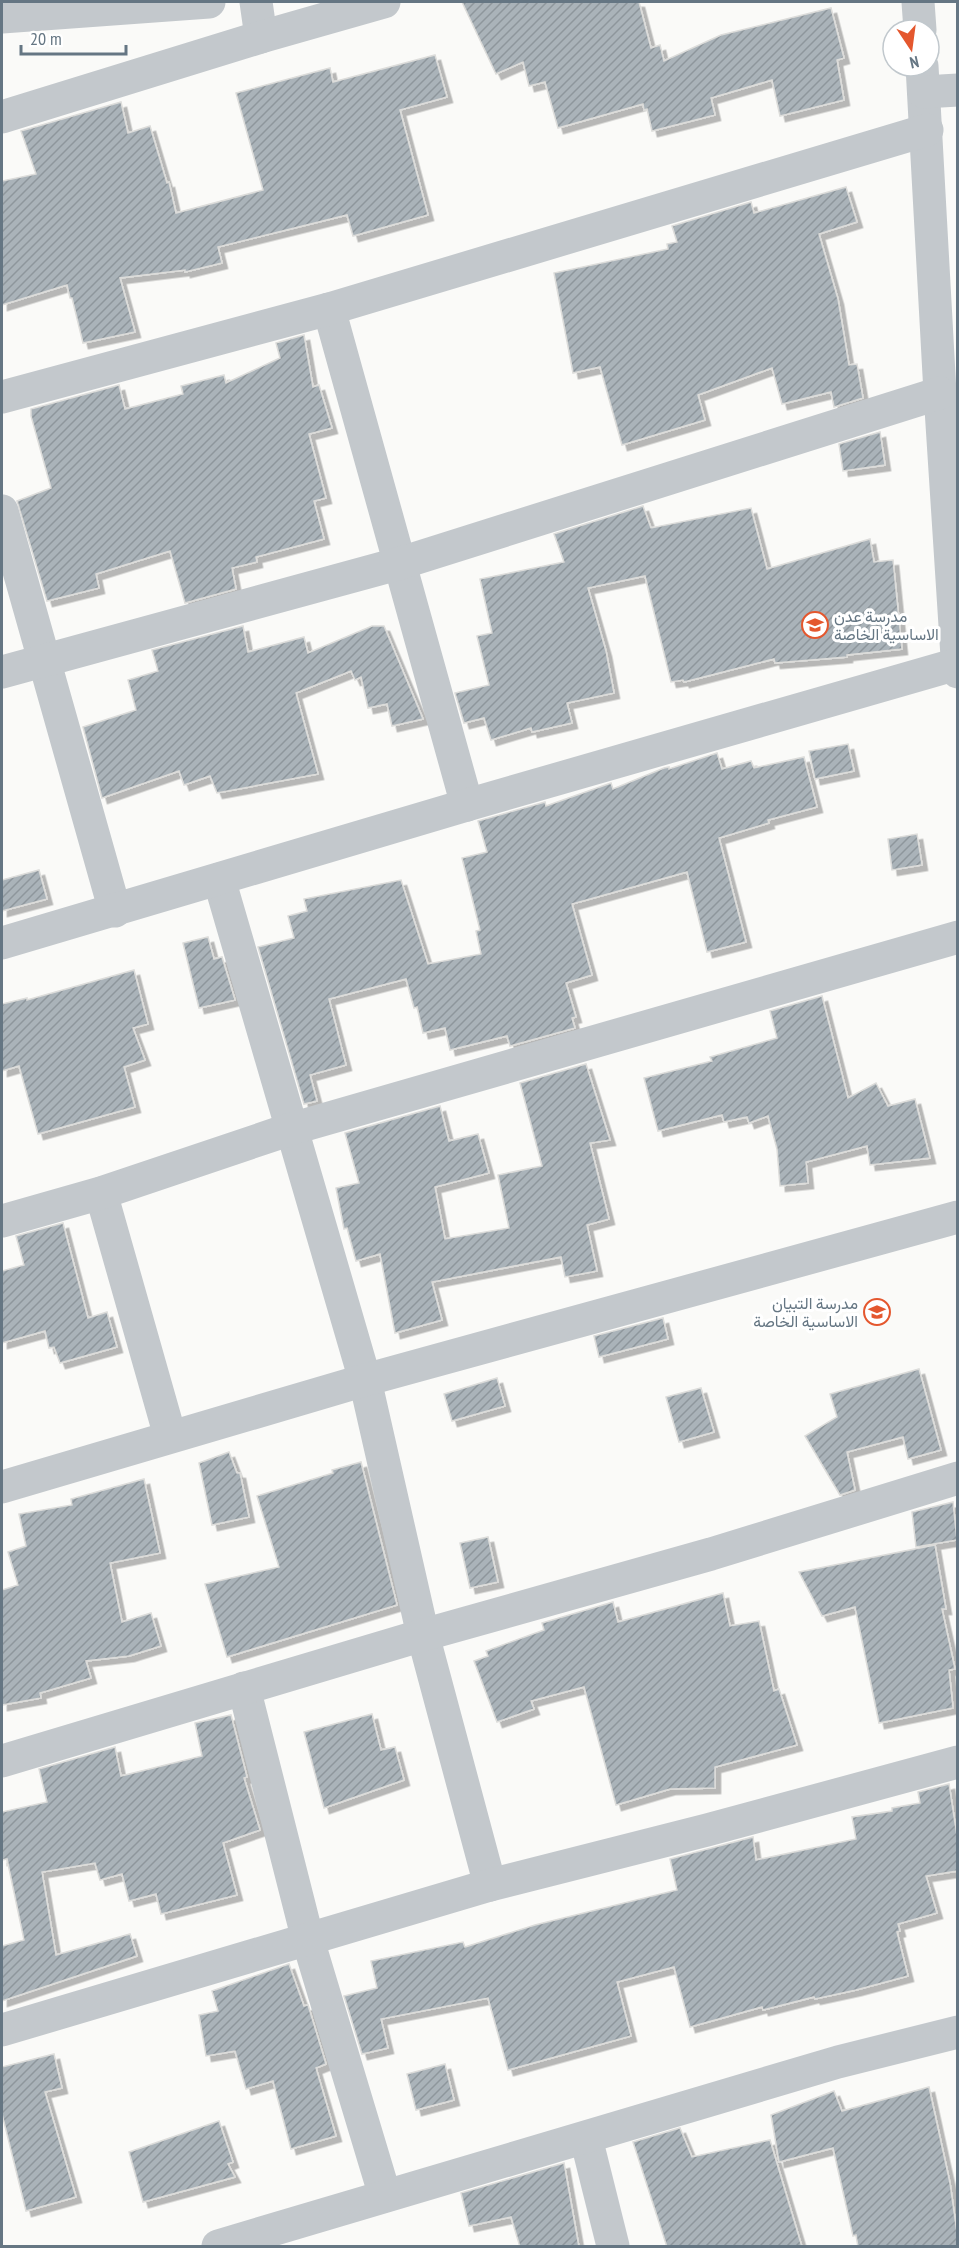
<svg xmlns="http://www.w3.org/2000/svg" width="959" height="2248" font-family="'PT Sans Narrow',Vazirmatn,sans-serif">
<defs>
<pattern id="building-hatch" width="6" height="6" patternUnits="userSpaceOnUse" patternTransform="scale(1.5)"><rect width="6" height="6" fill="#aab3b9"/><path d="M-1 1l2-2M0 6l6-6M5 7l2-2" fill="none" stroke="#8e969c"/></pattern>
<filter id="shadow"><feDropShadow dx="5.5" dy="5.5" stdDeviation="0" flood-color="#0004"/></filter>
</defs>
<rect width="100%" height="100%" fill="#fafaf8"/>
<!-- building -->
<g fill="url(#building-hatch)" stroke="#dcdcda" stroke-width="1.5" filter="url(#shadow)">
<polygon points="462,2 639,2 651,48 660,45 664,61 721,35 831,8 844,58 837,60 844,100 780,116 772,80 711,98 715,115 652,131 647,109 644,110 643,104 558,128 545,82 529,86 523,62 496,74"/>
<polygon points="435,55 447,97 400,110 428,215 353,236 347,215 218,247 222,263 185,272 185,270 120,278 135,332 83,343 72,298 70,298 67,285 2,305 2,181 36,174 21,131 121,102 128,133 150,126 167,183 169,182 176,213 263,190 236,93 330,68 333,82"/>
<polygon points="846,187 857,222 819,234 838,299 849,365 857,364 863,398 834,407 831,392 782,404 772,368 698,395 705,420 622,445 600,367 573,373 554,273 668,249 667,244 677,242 672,226 751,202 754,213"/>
<polygon points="304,335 313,387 319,385 332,428 309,434 326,498 314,501 324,539 256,557 257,562 232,568 236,589 185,603 170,551 96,574 99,588 47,601 17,501 51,488 31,416 31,409 119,385 125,409 183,394 181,386 224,375 226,383 280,358 276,343"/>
<polygon points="880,432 885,465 843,471 839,444"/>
<polygon points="643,506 651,528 751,508 767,569 870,539 874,562 893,560 902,649 847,655 847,657 775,663 774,659 684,682 683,680 671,682 645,576 588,588 606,651 614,693 567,703 572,723 532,732 531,728 491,740 484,718 464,723 455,693 489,685 477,636 492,633 480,579 564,562 554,534"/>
<polygon points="243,626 248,652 304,637 308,653 372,626 384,626 423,719 392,726 387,704 368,708 361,677 355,680 351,671 296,693 318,774 217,793 210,776 184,785 179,771 102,798 83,727 136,710 128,680 158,671 152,650"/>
<polygon points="848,744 854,771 815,779 809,751"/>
<polygon points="717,753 722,769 751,761 754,768 804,757 817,807 768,820 769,823 719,838 746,942 707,952 687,872 572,904 592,975 566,983 576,1017 572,1018 575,1028 510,1046 507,1036 450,1050 445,1028 423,1033 417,1007 414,1008 406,979 329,999 346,1065 310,1075 317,1101 304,1104 258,947 294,938 288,916 307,911 304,899 401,880 428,964 481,954 476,931 480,930 462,858 487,852 478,821 545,802 546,806 611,783 613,789 664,768 669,767 669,769"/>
<polygon points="917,834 922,865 892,870 888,839"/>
<polygon points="39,870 47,899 2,911 2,880"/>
<polygon points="208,937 214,959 222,957 235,1000 199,1008 183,943"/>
<polygon points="134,970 148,1024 133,1028 145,1060 124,1067 135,1107 38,1134 19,1066 2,1071 2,1004 27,998 27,1000"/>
<polygon points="822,996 848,1098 876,1083 888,1106 915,1099 930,1158 870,1165 867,1146 806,1162 808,1183 780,1186 777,1149 768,1116 749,1123 747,1117 724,1122 722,1115 658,1131 644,1078 712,1061 710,1057 777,1038 770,1011"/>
<polygon points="586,1064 610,1140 590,1143 609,1219 587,1225 597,1271 565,1277 561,1257 432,1282 442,1320 395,1333 380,1254 356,1261 347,1228 344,1229 336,1188 359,1183 345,1133 440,1106 449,1141 478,1134 489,1173 435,1187 445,1239 509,1228 498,1175 542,1166 520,1083"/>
<polygon points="63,1223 88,1318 107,1312 117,1347 60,1363 54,1347 49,1348 45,1331 2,1343 2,1271 24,1265 16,1236"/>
<polygon points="663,1318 668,1339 599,1357 594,1336"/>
<polygon points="919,1369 941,1450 908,1459 903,1437 847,1452 855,1490 840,1495 805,1436 837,1417 830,1394"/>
<polygon points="497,1378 505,1406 452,1421 444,1394"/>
<polygon points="701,1388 714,1432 679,1442 666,1397"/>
<polygon points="229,1452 237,1473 240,1473 249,1517 212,1525 199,1463"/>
<polygon points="361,1462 397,1605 227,1657 205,1584 279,1567 257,1496 333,1473 332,1470"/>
<polygon points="144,1479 160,1553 110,1563 122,1622 151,1613 161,1646 129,1656 86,1661 91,1678 40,1693 41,1698 2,1705 2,1590 18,1585 8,1552 26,1546 19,1514 72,1505 71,1499"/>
<polygon points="953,1502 957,1540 916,1547 912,1512"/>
<polygon points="488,1537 498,1582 470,1588 460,1543"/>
<polygon points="935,1545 946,1609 942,1609 955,1669 949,1670 953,1708 879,1723 855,1607 822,1616 799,1572"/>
<polygon points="723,1593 730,1626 759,1621 774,1691 779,1689 797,1745 715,1767 715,1788 670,1789 616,1805 584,1687 531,1701 534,1709 497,1722 474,1661 488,1656 486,1651 544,1630 542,1623 613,1602 618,1622"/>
<polygon points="372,1714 381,1750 395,1747 404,1780 324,1808 304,1732"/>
<polygon points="231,1715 247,1777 244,1778 260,1830 223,1843 237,1895 161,1914 156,1894 129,1901 122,1874 100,1880 95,1863 42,1872 56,1955 130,1934 137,1956 2,2001 2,1946 24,1940 7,1859 2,1860 2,1812 47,1802 39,1769 115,1747 121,1776 202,1756 195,1723"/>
<polygon points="949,1784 957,1836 957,1871 926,1876 937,1913 898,1924 900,1931 897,1932 908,1976 856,1990 815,1999 814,1997 763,2010 762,2007 690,2027 674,1967 617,1982 631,2036 508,2070 488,1998 381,2019 388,2048 362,2054 344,1996 377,1988 371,1961 463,1942 465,1947 535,1925 677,1890 670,1859 753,1837 756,1860 856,1839 852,1817 892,1811 892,1808 920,1803 918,1792"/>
<polygon points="289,1964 304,2006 308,2005 326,2064 316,2068 336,2136 291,2149 273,2081 246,2089 235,2051 206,2056 199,2015 218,2011 212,1991"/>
<polygon points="54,2054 62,2088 45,2092 76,2197 26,2211 2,2114 2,2067"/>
<polygon points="445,2064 454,2100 416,2110 407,2074"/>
<polygon points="929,2087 950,2183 957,2233 957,2247 858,2247 856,2235 853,2236 833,2148 779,2162 771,2115 834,2091 842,2111"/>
<polygon points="219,2121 233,2162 228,2164 235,2177 143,2202 129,2152"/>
<polygon points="680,2128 692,2157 770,2140 802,2247 667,2247 633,2142"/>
<polygon points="564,2163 579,2247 520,2247 511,2217 469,2226 461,2193"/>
</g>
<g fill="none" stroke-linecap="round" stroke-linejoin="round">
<!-- minor -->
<g stroke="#c3c8cc" stroke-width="33">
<polyline points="256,2 261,37"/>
<polyline points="918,2 920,30"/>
<polyline points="2,17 209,2"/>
<polyline points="922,66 940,393 958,672"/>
<polyline points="924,92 958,90"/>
<polyline points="2,117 261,37 384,2"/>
<polyline points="329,309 467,805"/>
<polyline points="2,397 329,309 927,130"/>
<polyline points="2,511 115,911"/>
<polyline points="2,672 401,563 940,393"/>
<polyline points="219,879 365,1380 423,1635 490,1885"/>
<polyline points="2,943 467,805 957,664"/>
<polyline points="101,1193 170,1436"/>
<polyline points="2,1221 101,1193 291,1129 958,937"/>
<polyline points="2,1487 365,1380 958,1217"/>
<polyline points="244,1688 308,1940 385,2196"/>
<polyline points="2,1761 423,1635 711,1554 958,1478"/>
<polyline points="2,2030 490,1885 707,1830 958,1762"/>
<polyline points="586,2138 613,2246"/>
<polyline points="218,2246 838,2062 958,2032"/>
</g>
</g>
<!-- icons -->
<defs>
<symbol id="school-ring" viewBox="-11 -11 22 22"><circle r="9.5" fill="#fff" stroke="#e4572e" stroke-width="1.5"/><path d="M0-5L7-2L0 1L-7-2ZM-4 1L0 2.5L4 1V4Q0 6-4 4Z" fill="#e4572e"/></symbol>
</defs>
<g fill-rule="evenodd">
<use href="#school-ring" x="800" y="610" width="30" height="30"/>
<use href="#school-ring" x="862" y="1297" width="30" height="30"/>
</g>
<g text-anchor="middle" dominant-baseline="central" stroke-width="6" stroke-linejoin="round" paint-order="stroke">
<!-- poi labels -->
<g font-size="16" fill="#657683" stroke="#fff" text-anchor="start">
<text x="834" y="616">مدرسة عدن<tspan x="834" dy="18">الاساسية الخاصة</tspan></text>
<text x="858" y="1303" text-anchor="end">مدرسة التبيان<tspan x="858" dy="18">الاساسية الخاصة</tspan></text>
</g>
</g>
<!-- border -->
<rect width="959" height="2248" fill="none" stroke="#657683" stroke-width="6"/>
<!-- north arrow -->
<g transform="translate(911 48) rotate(167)"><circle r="28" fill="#ffffff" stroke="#c1c8cd" stroke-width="1.5"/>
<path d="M0-4.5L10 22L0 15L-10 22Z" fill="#e4572e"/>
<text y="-9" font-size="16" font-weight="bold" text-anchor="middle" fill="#657683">N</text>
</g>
<!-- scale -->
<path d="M21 45v9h105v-9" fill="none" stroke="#657683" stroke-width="3"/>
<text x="30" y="45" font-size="18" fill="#657683" stroke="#ffffff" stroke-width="4.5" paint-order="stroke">20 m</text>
</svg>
